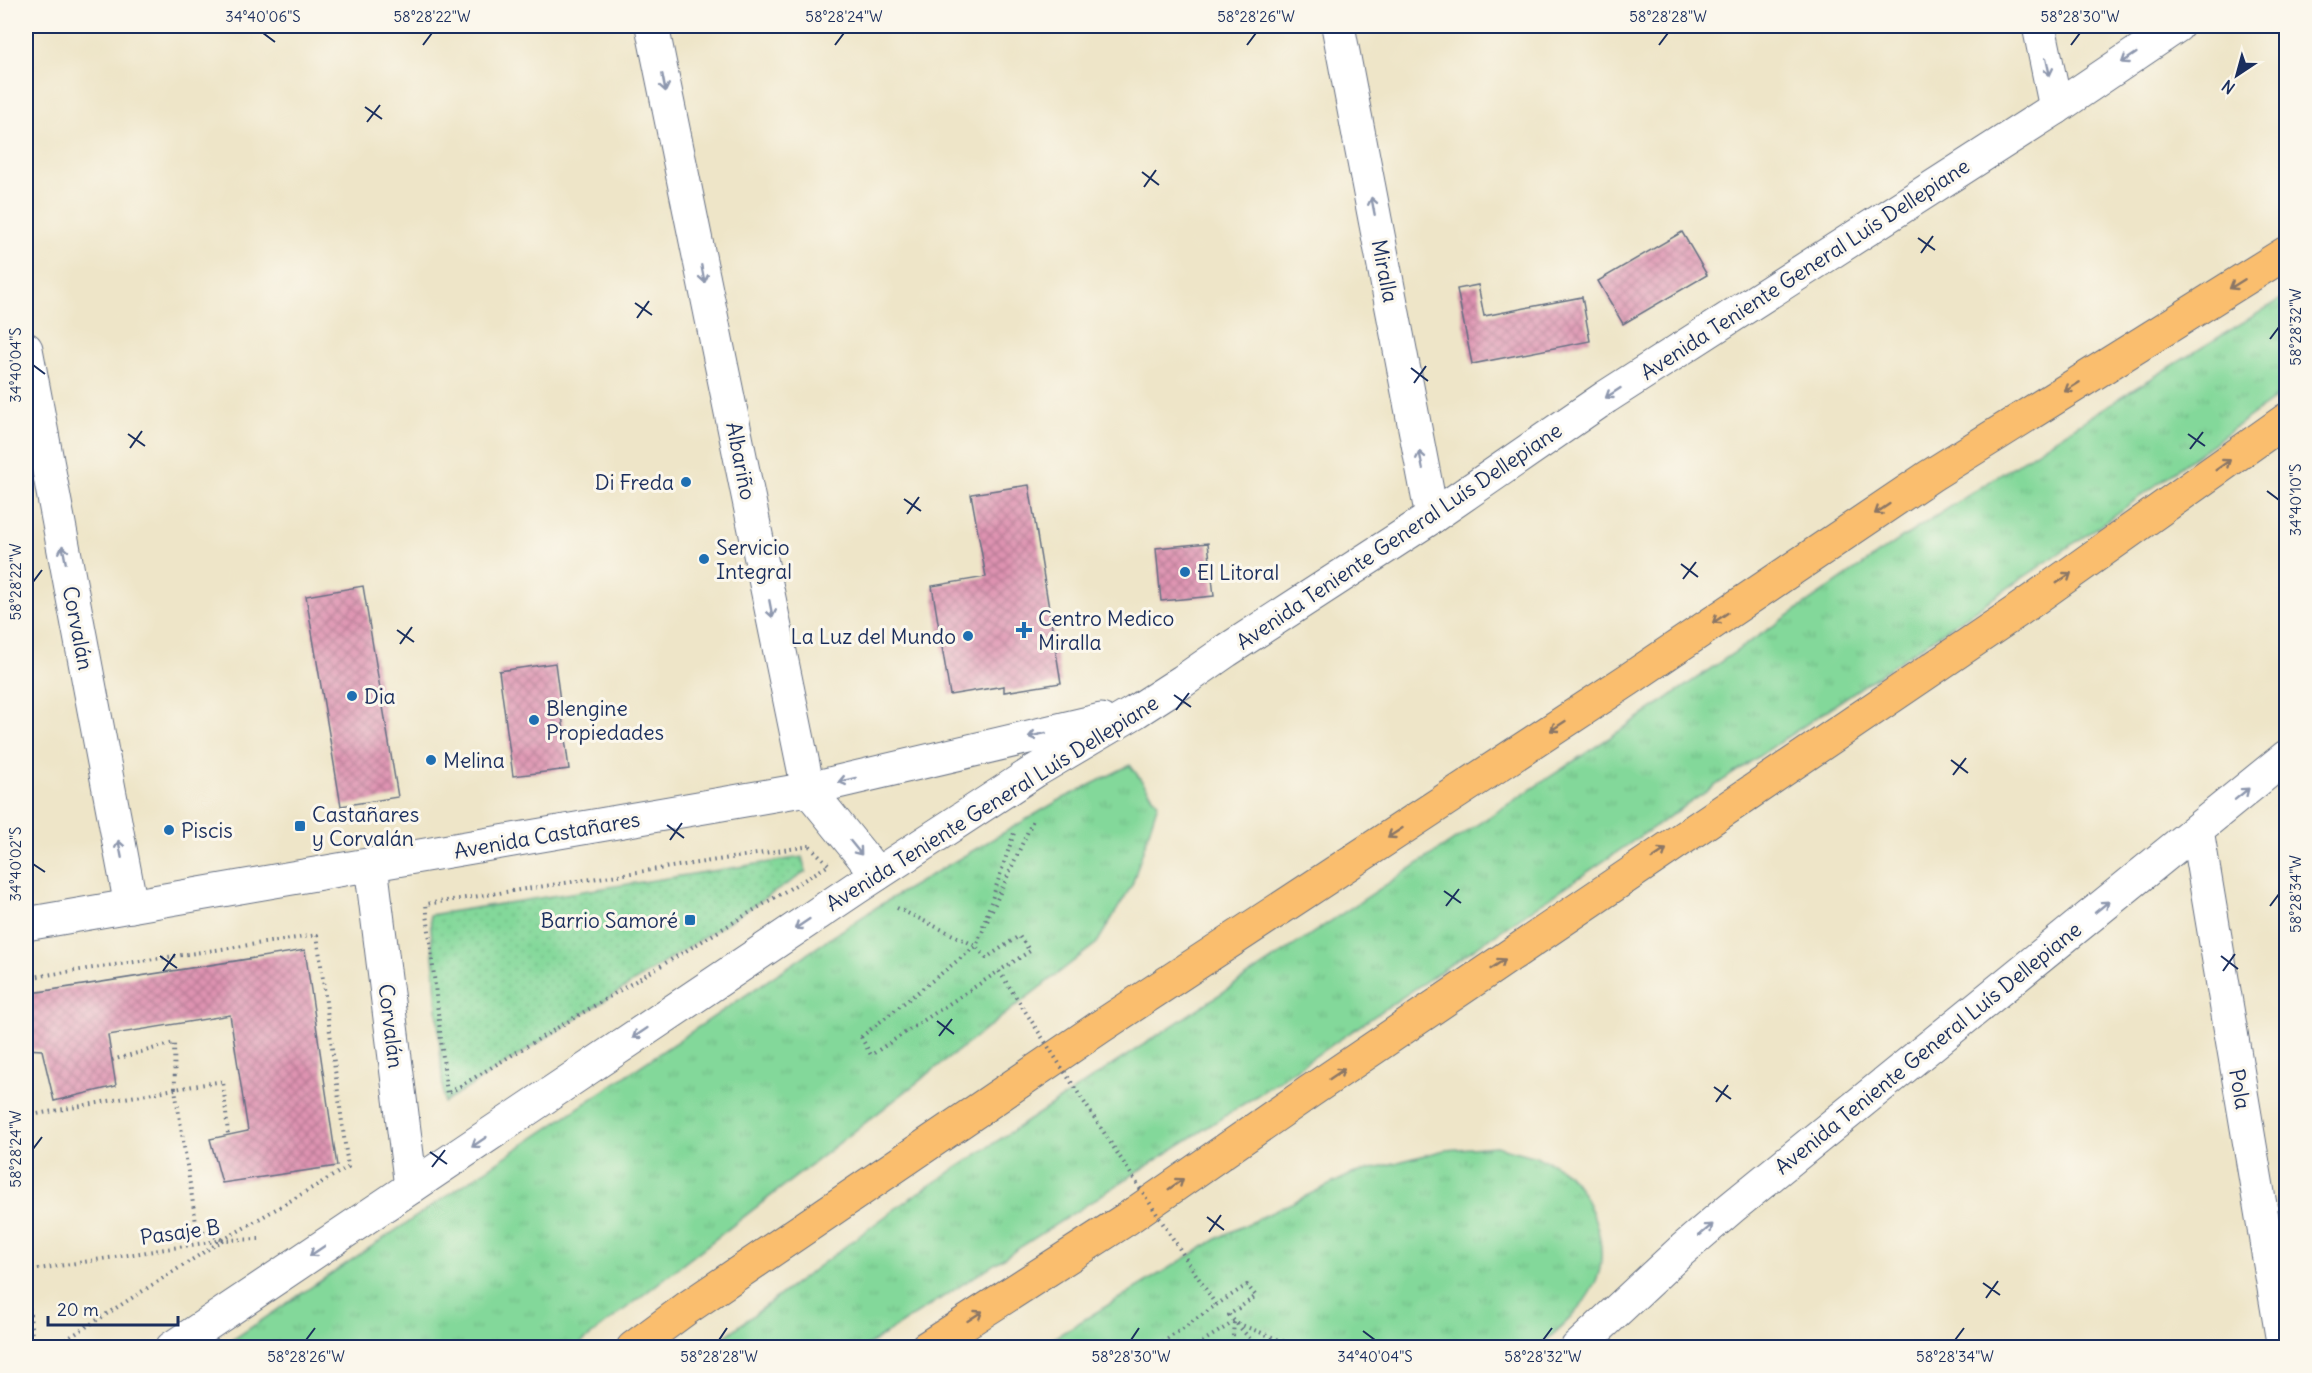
<svg xmlns="http://www.w3.org/2000/svg" width="2312" height="1373" font-family="Delius,sans-serif">
<defs>
<pattern id="grass-tufts" width="24" height="20" patternUnits="userSpaceOnUse" patternTransform="scale(1.5)"><rect width="24" height="20" fill="#83d89a"/><path d="M3 7l-1-3M5 7V3M7 7l1-3M15 17l-1-3M17 17v-4M19 17l1-3" fill="none" stroke="#71ba87"/></pattern>
<pattern id="park-dots" width="8" height="8" patternUnits="userSpaceOnUse" patternTransform="scale(1.5)"><rect width="8" height="8" fill="#83d89a"/><path d="M2 2h.1M6 6h.1" fill="none" stroke="#71ba87" stroke-width="1.8" stroke-linecap="round"/></pattern>
<pattern id="building-cross-hatch" width="8" height="8" patternUnits="userSpaceOnUse" patternTransform="scale(1.5)"><rect width="8" height="8" fill="#de93b1"/><path d="M0 0l8 8M0 8l8-8" fill="none" stroke="#b37893"/></pattern>
</defs>
<rect width="100%" height="100%" fill="#fbf7ec"/>
<filter id="ink" filterUnits="userSpaceOnUse"><feTurbulence type="fractalNoise" baseFrequency=".0167" numOctaves="2"/><feDisplacementMap in="SourceGraphic" scale="12" xChannelSelector="R" yChannelSelector="G"/><feConvolveMatrix kernelMatrix="1 2 1 2 8 2 1 2 1" color-interpolation-filters="sRGB"/></filter>
<filter id="wash" filterUnits="userSpaceOnUse"><feTurbulence type="fractalNoise" baseFrequency=".008" numOctaves="4" result="noise"/><feDisplacementMap in="SourceGraphic" scale="24" xChannelSelector="R" yChannelSelector="G"/><feGaussianBlur stdDeviation="1.35" result="paint"/><feColorMatrix in="noise" values="0 0 0 0 0 0 0 0 0 0 0 0 0 0 0 0 0 1.4 0 .05"/><feComposite in="paint" operator="in"/></filter>
<g filter="url(#wash)">
<rect width="100%" height="100%" fill="#eee5c8"/>
<!-- grass -->
<g fill="url(#grass-tufts)" stroke="#4f847c" stroke-width="1.5">
<polygon points="2286,296 2286,390 2104,523 1259,1094 879,1338 864,1347 711,1347 903,1203 1615,734 1902,538 2126,394"/>
<polygon points="1130,765 1158,803 1132,885 1097,943 576,1347 222,1347 880,905 1058,801"/>
<path d="M1496 1146C1512 1151 1544 1157 1557 1166 1589 1186 1613 1248 1595 1283 1582 1310 1560 1329 1538 1347H1039L1220 1237 1352 1174 1445 1150Z"/>
</g>
<!-- park -->
<polygon fill="url(#park-dots)" stroke="#4f847c" stroke-width="1.5" points="802,857 806,872 444,1103 430,915"/>
<g id="blocks">
<!-- building -->
<g fill="url(#building-cross-hatch)">
<polygon points="1682,232 1707,275 1623,324 1598,281"/>
<polygon points="1478,285 1484,316 1582,297 1590,341 1472,364 1457,289"/>
<polygon points="1029,485 1061,683 1004,692 1004,686 950,695 932,586 986,577 971,494"/>
<polygon points="1208,543 1214,596 1161,601 1156,548"/>
<polygon points="363,586 398,797 341,806 306,596"/>
<polygon points="555,663 569,769 513,776 499,671"/>
<polygon points="305,950 337,1166 222,1183 210,1139 248,1131 230,1015 108,1035 116,1086 54,1101 42,1050 26,1049 26,994"/>
</g>
</g>
</g>
<g filter="url(#ink)">
<use href="#blocks" fill-opacity="0" stroke="#656f83" stroke-width="1.5"/>
<g fill="none" stroke-linecap="round" stroke-linejoin="round">
<defs>
<g id="minor">
<polyline points="652,26 808,789 877,874"/>
<polyline points="1338,26 1432,517"/>
<polyline points="2039,26 2056,108"/>
<polyline points="26,349 131,906"/>
<polyline points="2197,830 2284,1348"/>
<polyline points="371,865 411,1187"/>
</g>
<g id="tertiary">
<polyline points="26,924 808,789 1101,720"/>
<polyline points="172,1348 856,888 1035,771 1135,712 1183,681 1226,651 1432,517 1606,397 2056,108 2177,26"/>
<polyline points="1577,1348 1681,1251 1731,1208 2286,757"/>
</g>
<g id="motorway">
<polyline points="633,1348 687,1308 1100,1027 1628,680 1930,476 2286,253"/>
<polyline points="926,1348 1128,1218 1309,1092 2016,612 2286,420"/>
</g>
</defs>
<!-- minor casing -->
<use href="#minor" stroke="#656f83" stroke-width="35"/>
<!-- tertiary casing -->
<use href="#tertiary" stroke="#656f83" stroke-width="35"/>
<!-- motorway casing -->
<use href="#motorway" stroke="#656f83" stroke-width="35"/>
<!-- path -->
<g stroke="#656f83" stroke-width="4" stroke-dasharray="1.5 4.5" stroke-linecap="butt">
<polygon points="810,846 829,865 447,1094 426,904"/>
<polyline points="897,908 976,946 986,958 1019,936 1030,951 999,971"/>
<polyline points="983,926 1014,833"/>
<polyline points="26,978 317,935 348,1167 223,1240 53,1348"/>
<polyline points="861,1037 976,946 1033,820"/>
<polyline points="112,1060 174,1043 175,1089 223,1081 228,1134"/>
<polyline points="26,1116 175,1089 197,1229 223,1240"/>
<polyline points="26,1271 223,1240 262,1239"/>
<polyline points="26,1272 33,1348"/>
<polyline points="1216,1305 1247,1285 1256,1296 1229,1315 1258,1348"/>
<polyline points="1192,1348 1234,1322"/>
<polyline points="1232,1348 1234,1322 1300,1348"/>
</g>
<!-- minor -->
<use href="#minor" stroke="#fff" stroke-width="33"/>
<!-- tertiary -->
<use href="#tertiary" stroke="#fff" stroke-width="33"/>
<!-- motorway -->
<use href="#motorway" stroke="#fabe6e" stroke-width="33"/>
<!-- path-bridge -->
<polyline stroke="#656f83" stroke-width="4" stroke-dasharray="1.5 4.5" stroke-linecap="butt" points="861,1037 871,1055 999,971 1216,1305 1155,1348"/>
</g>
<!-- one-way arrows -->
<defs><path id="oneway-shaft" d="M-6 0H5M1.5-3L5.5 0L1.5 3" fill="none" stroke-width="1.6" stroke-linecap="round" stroke-linejoin="round" transform="scale(1.5)"/></defs>
<g stroke="#8d97ae">
<use href="#oneway-shaft" transform="translate(2129 58) rotate(146)"/>
<use href="#oneway-shaft" transform="translate(2048 67) rotate(78)"/>
<use href="#oneway-shaft" transform="translate(664 83) rotate(79)"/>
<use href="#oneway-shaft" transform="translate(1373 206) rotate(-101)"/>
<use href="#oneway-shaft" transform="translate(703 274) rotate(79)"/>
<use href="#oneway-shaft" transform="translate(1613 393) rotate(147)"/>
<use href="#oneway-shaft" transform="translate(1421 460) rotate(-101)"/>
<use href="#oneway-shaft" transform="translate(64 554) rotate(-101)"/>
<use href="#oneway-shaft" transform="translate(771 609) rotate(79)"/>
<use href="#oneway-shaft" transform="translate(1037 735) rotate(167)"/>
<use href="#oneway-shaft" transform="translate(847 780) rotate(167)"/>
<use href="#oneway-shaft" transform="translate(2242 794) rotate(-39)"/>
<use href="#oneway-shaft" transform="translate(856 848) rotate(51)"/>
<use href="#oneway-shaft" transform="translate(120 849) rotate(-101)"/>
<use href="#oneway-shaft" transform="translate(2102 907) rotate(-39)"/>
<use href="#oneway-shaft" transform="translate(802 924) rotate(146)"/>
<use href="#oneway-shaft" transform="translate(640 1033) rotate(146)"/>
<use href="#oneway-shaft" transform="translate(479 1142) rotate(146)"/>
<use href="#oneway-shaft" transform="translate(1706 1230) rotate(-40)"/>
<use href="#oneway-shaft" transform="translate(317 1251) rotate(146)"/>
</g>
<g stroke="#8a7666">
<use href="#oneway-shaft" transform="translate(2237 284) rotate(148)"/>
<use href="#oneway-shaft" transform="translate(2072 387) rotate(148)"/>
<use href="#oneway-shaft" transform="translate(2223 465) rotate(-35)"/>
<use href="#oneway-shaft" transform="translate(1882 509) rotate(146)"/>
<use href="#oneway-shaft" transform="translate(2064 578) rotate(-35)"/>
<use href="#oneway-shaft" transform="translate(1720 618) rotate(146)"/>
<use href="#oneway-shaft" transform="translate(1558 726) rotate(147)"/>
<use href="#oneway-shaft" transform="translate(1395 833) rotate(147)"/>
<use href="#oneway-shaft" transform="translate(1659 854) rotate(-34)"/>
<use href="#oneway-shaft" transform="translate(1498 964) rotate(-34)"/>
<use href="#oneway-shaft" transform="translate(1337 1074) rotate(-34)"/>
<use href="#oneway-shaft" transform="translate(1176 1184) rotate(-35)"/>
<use href="#oneway-shaft" transform="translate(975 1316) rotate(-33)"/>
</g>
</g>
<!-- ticks -->
<path fill="none" stroke="#1b2f5e" stroke-width="2" d="M263 33 275 42M423 45 432 33M835 45 844 33M1247 45 1256 33M1659 45 1668 33M2071 45 2080 33M365 107 382 119M367 122 380 105M1142 172 1159 185M1144 187 1156 170M1918 238 1935 250M1921 253 1933 236M635 303 652 315M637 318 649 301M2270 339 2279 327M33 365 45 374M1411 368 1428 381M1414 383 1426 366M128 434 145 446M2188 434 2205 446M130 448 142 431M2190 449 2203 432M2267 491 2279 500M904 499 921 511M907 514 919 497M1681 564 1698 577M1683 579 1696 562M33 582 42 570M397 630 414 642M400 644 412 627M1174 695 1191 707M1176 710 1189 693M1951 760 1968 773M1953 775 1966 758M667 825 684 838M670 840 682 823M33 864 45 872M1444 891 1461 903M1446 906 1459 889M2270 906 2279 894M160 956 177 968M2221 956 2238 969M163 971 175 954M2223 971 2235 954M937 1021 954 1034M939 1036 952 1019M1714 1087 1731 1099M1716 1102 1728 1085M33 1149 42 1137M430 1152 447 1164M432 1167 445 1150M1207 1217 1224 1230M1209 1232 1221 1215M1983 1283 2000 1295M1986 1298 1998 1281M1363 1331 1375 1340M306 1340 315 1328M719 1340 727 1328M1131 1340 1139 1328M1543 1340 1552 1328M1955 1340 1964 1328"/>
<!-- markers -->
<g fill="#1f6fb2" stroke="#fbf7ec" stroke-width="2">
<circle cx="686" cy="482" r="6"/>
<circle cx="704" cy="559" r="6"/>
<circle cx="1185" cy="572" r="6"/>
<path d="M1021 621h6v6h6v6h-6v6h-6v-6h-6v-6h6z"/>
<circle cx="968" cy="636" r="6"/>
<circle cx="352" cy="696" r="6"/>
<circle cx="534" cy="720" r="6"/>
<circle cx="431" cy="760" r="6"/>
<rect x="294" y="820" width="12" height="12" rx="3"/>
<circle cx="169" cy="830" r="6"/>
<rect x="684" y="914" width="12" height="12" rx="3"/>
</g>
<g text-anchor="middle" dominant-baseline="central" stroke-width="6" stroke-linejoin="round" paint-order="stroke">
<!-- street labels -->
<g font-size="21" fill="#1b2f5e" stroke="#fbf7ec">
<text transform="translate(1805 269) rotate(-33)">Avenida Teniente General Luís Dellepiane</text>
<text transform="translate(1385 271) rotate(79)">Miralla</text>
<text transform="translate(741 461) rotate(79)">Albariño</text>
<text transform="translate(1399 536) rotate(-34)">Avenida Teniente General Luís Dellepiane</text>
<text transform="translate(78 628) rotate(79)">Corvalán</text>
<text transform="translate(992 803) rotate(-32)">Avenida Teniente General Luís Dellepiane</text>
<text transform="translate(547 835) rotate(-10)">Avenida Castañares</text>
<text transform="translate(391 1026) rotate(83)">Corvalán</text>
<text transform="translate(1928 1048) rotate(-39)">Avenida Teniente General Luís Dellepiane</text>
<text transform="translate(2240 1089) rotate(80)">Pola</text>
<text transform="translate(180 1232) rotate(-8)">Pasaje B</text>
</g>
<!-- poi labels -->
<g font-size="21" fill="#1b2f5e" stroke="#fbf7ec" text-anchor="start">
<text x="674" y="482" text-anchor="end">Di Freda</text>
<text x="716" y="547">Servicio<tspan x="716" dy="24">Integral</tspan></text>
<text x="1197" y="572">El Litoral</text>
<text x="1038" y="618">Centro Medico<tspan x="1038" dy="24">Miralla</tspan></text>
<text x="956" y="636" text-anchor="end">La Luz del Mundo</text>
<text x="364" y="696">Dia</text>
<text x="546" y="708">Blengine<tspan x="546" dy="24">Propiedades</tspan></text>
<text x="443" y="760">Melina</text>
<text x="312" y="814">Castañares<tspan x="312" dy="24">y Corvalán</tspan></text>
<text x="181" y="830">Piscis</text>
<text x="678" y="920" text-anchor="end">Barrio Samoré</text>
</g>
</g>
<!-- margin -->
<rect width="2312" height="1373" fill="none" stroke="#fbf7ec" stroke-width="66"/>
<!-- north arrow -->
<g transform="translate(2237 75) rotate(216)" stroke="#fbf7ec" stroke-width="4.5" paint-order="stroke">
<path d="M0-4.5L10 22L0 15L-10 22Z" fill="#1b2f5e"/>
<text y="-9" font-size="16" font-weight="bold" text-anchor="middle" fill="#1b2f5e">N</text>
</g>
<!-- scale -->
<path d="M48 1316v9h130v-9" fill="none" stroke="#1b2f5e" stroke-width="3"/>
<text x="57" y="1316" font-size="18" fill="#1b2f5e" stroke="#fbf7ec" stroke-width="4.5" paint-order="stroke">20 m</text>
<rect x="33" y="33" width="2246" height="1307" fill="none" stroke="#1b2f5e" stroke-width="2"/>
<g font-size="15" text-anchor="middle" fill="#1b2f5e">
<text x="263" y="22">34°40'06"S</text>
<text x="432" y="22">58°28'22"W</text>
<text x="844" y="22">58°28'24"W</text>
<text x="1256" y="22">58°28'26"W</text>
<text x="1668" y="22">58°28'28"W</text>
<text x="2080" y="22">58°28'30"W</text>
<text transform="translate(2296 327) rotate(-90)" y="5">58°28'32"W</text>
<text transform="translate(16 365) rotate(-90)" y="5">34°40'04"S</text>
<text transform="translate(2296 500) rotate(-90)" y="5">34°40'10"S</text>
<text transform="translate(16 582) rotate(-90)" y="5">58°28'22"W</text>
<text transform="translate(16 864) rotate(-90)" y="5">34°40'02"S</text>
<text transform="translate(2296 894) rotate(-90)" y="5">58°28'34"W</text>
<text transform="translate(16 1149) rotate(-90)" y="5">58°28'24"W</text>
<text x="306" y="1362">58°28'26"W</text>
<text x="719" y="1362">58°28'28"W</text>
<text x="1131" y="1362">58°28'30"W</text>
<text x="1375" y="1362">34°40'04"S</text>
<text x="1543" y="1362">58°28'32"W</text>
<text x="1955" y="1362">58°28'34"W</text>
</g>
</svg>
